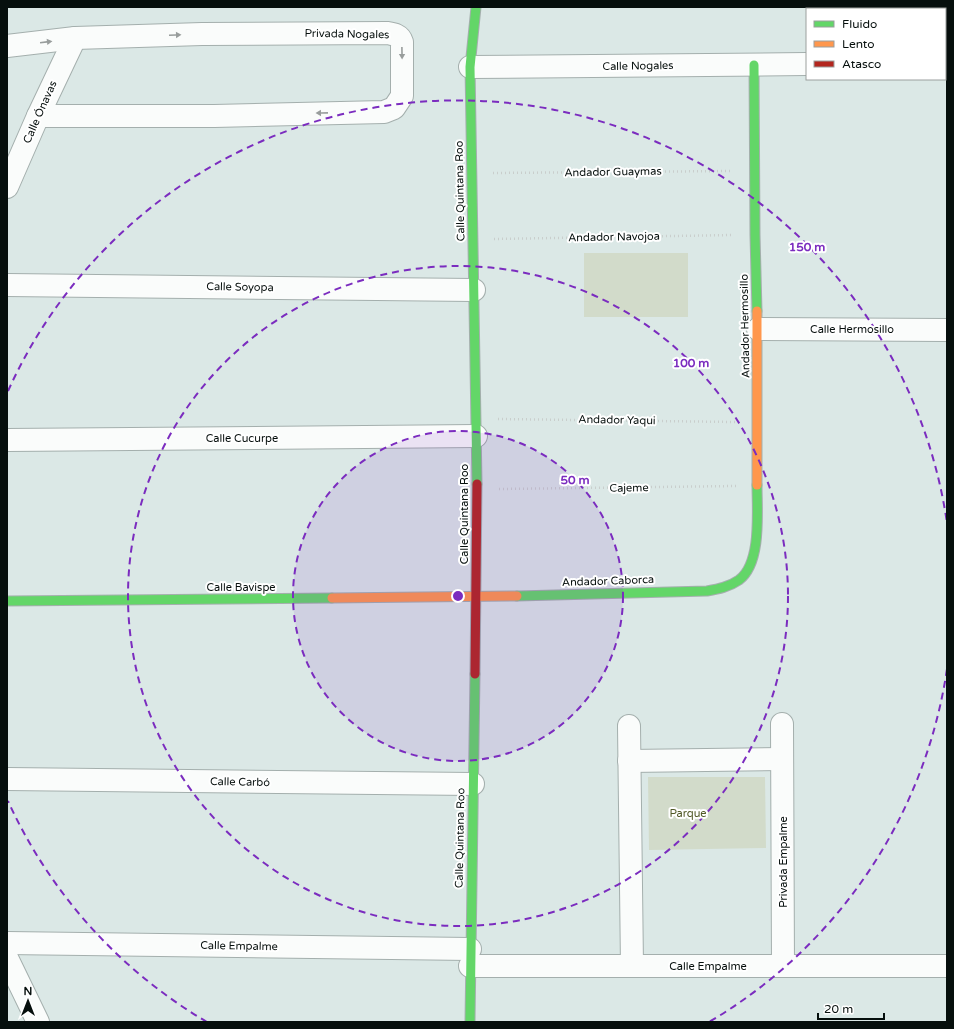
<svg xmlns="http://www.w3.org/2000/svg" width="954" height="1029" font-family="'Varela Round',sans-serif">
<rect width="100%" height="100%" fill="#dbe8e6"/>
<!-- green -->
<g fill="#d2dbca">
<rect x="584" y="253" width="104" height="64"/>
<polygon points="648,777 765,777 766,848 649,850"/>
</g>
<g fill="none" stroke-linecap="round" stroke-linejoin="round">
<defs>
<g id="street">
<path d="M7 46 75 38 202 34 387 33C394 34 400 35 402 42V96L394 108 384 112 214 116H38"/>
<polyline points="945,63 947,63"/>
<polyline points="470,67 807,64"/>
<polyline points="7,187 38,116 75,38"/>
<polyline points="7,285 474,290"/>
<polyline points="758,329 947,330"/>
<polyline points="7,440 476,436"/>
<polyline points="782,724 783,966"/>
<polyline points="629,726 632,966"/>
<polyline points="629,761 782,759"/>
<polyline points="7,779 473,784"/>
<polyline points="7,943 470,949"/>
<polyline points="7,958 38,1022"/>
<polyline points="470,966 947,966"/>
</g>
<g id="fast">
<polyline points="476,7 470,67 477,484"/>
<polyline points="754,65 755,235 757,311"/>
<path d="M517 596 707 591C718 589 729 587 739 580 762 563 757 511 757 485"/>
<polyline points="7,601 332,598"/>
<polyline points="470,1022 475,674"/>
</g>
<g id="slow">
<polyline points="757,485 757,311"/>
<polyline points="332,598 517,596"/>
</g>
<polyline id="jam" points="475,674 477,484"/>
</defs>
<!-- street casing -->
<use href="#street" stroke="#a4afad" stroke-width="24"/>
<!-- fast casing -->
<use href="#fast" stroke="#a4afad" stroke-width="11"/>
<!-- slow casing -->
<use href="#slow" stroke="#a4afad" stroke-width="11"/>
<!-- jam casing -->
<use href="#jam" stroke="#a4afad" stroke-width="11"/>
<!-- path -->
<g stroke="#c9cecc" stroke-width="2.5" stroke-dasharray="1 3" stroke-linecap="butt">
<polyline points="493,173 732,171"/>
<polyline points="494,239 733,235"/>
<polyline points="498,419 735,422"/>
<polyline points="499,489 736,486"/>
</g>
<!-- street -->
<use href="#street" stroke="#fafcfb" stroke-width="22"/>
<!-- fast -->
<use href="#fast" stroke="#63d668" stroke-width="9"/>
<!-- slow -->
<use href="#slow" stroke="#ff974d" stroke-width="9"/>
<!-- jam -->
<use href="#jam" stroke="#b3261e" stroke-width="9"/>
</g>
<!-- one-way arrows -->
<defs><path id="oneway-solid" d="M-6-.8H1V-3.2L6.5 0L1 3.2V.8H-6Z"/></defs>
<g fill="#989d9c">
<use href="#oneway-solid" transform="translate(175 35) rotate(-2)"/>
<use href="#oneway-solid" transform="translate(46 42) rotate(-7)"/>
<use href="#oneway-solid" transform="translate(402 53) rotate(89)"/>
<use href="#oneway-solid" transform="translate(322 113) rotate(179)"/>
</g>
<!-- distance rings -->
<circle cx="458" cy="596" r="165" fill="#7b2cbf" fill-opacity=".12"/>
<g fill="none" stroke="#7b2cbf" stroke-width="2" stroke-dasharray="7 5">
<circle cx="458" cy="596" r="165"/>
<circle cx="458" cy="596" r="330"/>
<path d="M947 669A494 494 0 0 1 709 1022M207 1022A494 494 0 0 1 8 801M8 391A494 494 0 0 1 947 523"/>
</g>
<g text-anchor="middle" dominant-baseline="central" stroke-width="4" stroke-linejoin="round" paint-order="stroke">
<!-- street labels -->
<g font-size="11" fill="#060f0d" stroke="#fff">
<text transform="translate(347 34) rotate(1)">Privada Nogales</text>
<text transform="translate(638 66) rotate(-1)">Calle Nogales</text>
<text transform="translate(40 112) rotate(-66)">Calle Ónavas</text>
<text transform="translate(613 172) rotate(-1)">Andador Guaymas</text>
<text transform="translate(460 191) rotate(-91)">Calle Quintana Roo</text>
<text transform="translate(614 237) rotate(-1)">Andador Navojoa</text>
<text transform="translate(240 287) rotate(1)">Calle Soyopa</text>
<text transform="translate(745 326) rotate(-91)">Andador Hermosillo</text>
<text x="852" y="329">Calle Hermosillo</text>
<text transform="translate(617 420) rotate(1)">Andador Yaqui</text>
<text x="242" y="438">Calle Cucurpe</text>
<text transform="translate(629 488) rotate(-1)">Cajeme</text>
<text transform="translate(464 514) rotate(-90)">Calle Quintana Roo</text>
<text transform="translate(608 581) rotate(-2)">Andador Caborca</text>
<text x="241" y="587">Calle Bavispe</text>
<text transform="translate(240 782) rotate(1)">Calle Carbó</text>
<text transform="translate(460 838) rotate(-89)">Calle Quintana Roo</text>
<text transform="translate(783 862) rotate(-90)">Privada Empalme</text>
<text transform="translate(239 946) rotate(1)">Calle Empalme</text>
<text x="708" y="966">Calle Empalme</text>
</g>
<!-- park labels -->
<g font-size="11" fill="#515927" stroke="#fff">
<text x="688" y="813">Parque</text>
</g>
</g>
<circle cx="458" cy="596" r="6" fill="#7b2cbf" stroke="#fff" stroke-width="2"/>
<g font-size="12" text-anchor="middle" font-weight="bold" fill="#7b2cbf" stroke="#fff" stroke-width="4" stroke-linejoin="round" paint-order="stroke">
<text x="807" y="251">150 m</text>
<text x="691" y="367">100 m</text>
<text x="575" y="484">50 m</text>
</g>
<!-- border -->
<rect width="954" height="1029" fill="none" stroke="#060f0d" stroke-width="16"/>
<!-- legend -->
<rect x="806" y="8" width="140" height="72" fill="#ffffff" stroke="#9b9f9e"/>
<rect x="814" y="21" width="20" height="6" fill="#63d668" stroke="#9b9f9e"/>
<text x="842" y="28" font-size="12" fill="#060f0d">Fluido</text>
<rect x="814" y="41" width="20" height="6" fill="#ff974d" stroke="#9b9f9e"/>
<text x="842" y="48" font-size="12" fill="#060f0d">Lento</text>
<rect x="814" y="61" width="20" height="6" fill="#b3261e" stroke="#9b9f9e"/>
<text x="842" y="68" font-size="12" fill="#060f0d">Atasco</text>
<!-- north arrow -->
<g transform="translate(28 1001)" stroke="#ffffff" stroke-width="3" paint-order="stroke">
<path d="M0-3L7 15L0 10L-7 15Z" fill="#060f0d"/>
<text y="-6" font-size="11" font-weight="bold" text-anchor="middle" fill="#060f0d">N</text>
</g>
<!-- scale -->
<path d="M818 1013v6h66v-6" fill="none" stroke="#060f0d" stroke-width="2"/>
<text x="824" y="1013" font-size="12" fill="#060f0d" stroke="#ffffff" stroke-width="3" paint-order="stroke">20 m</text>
</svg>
